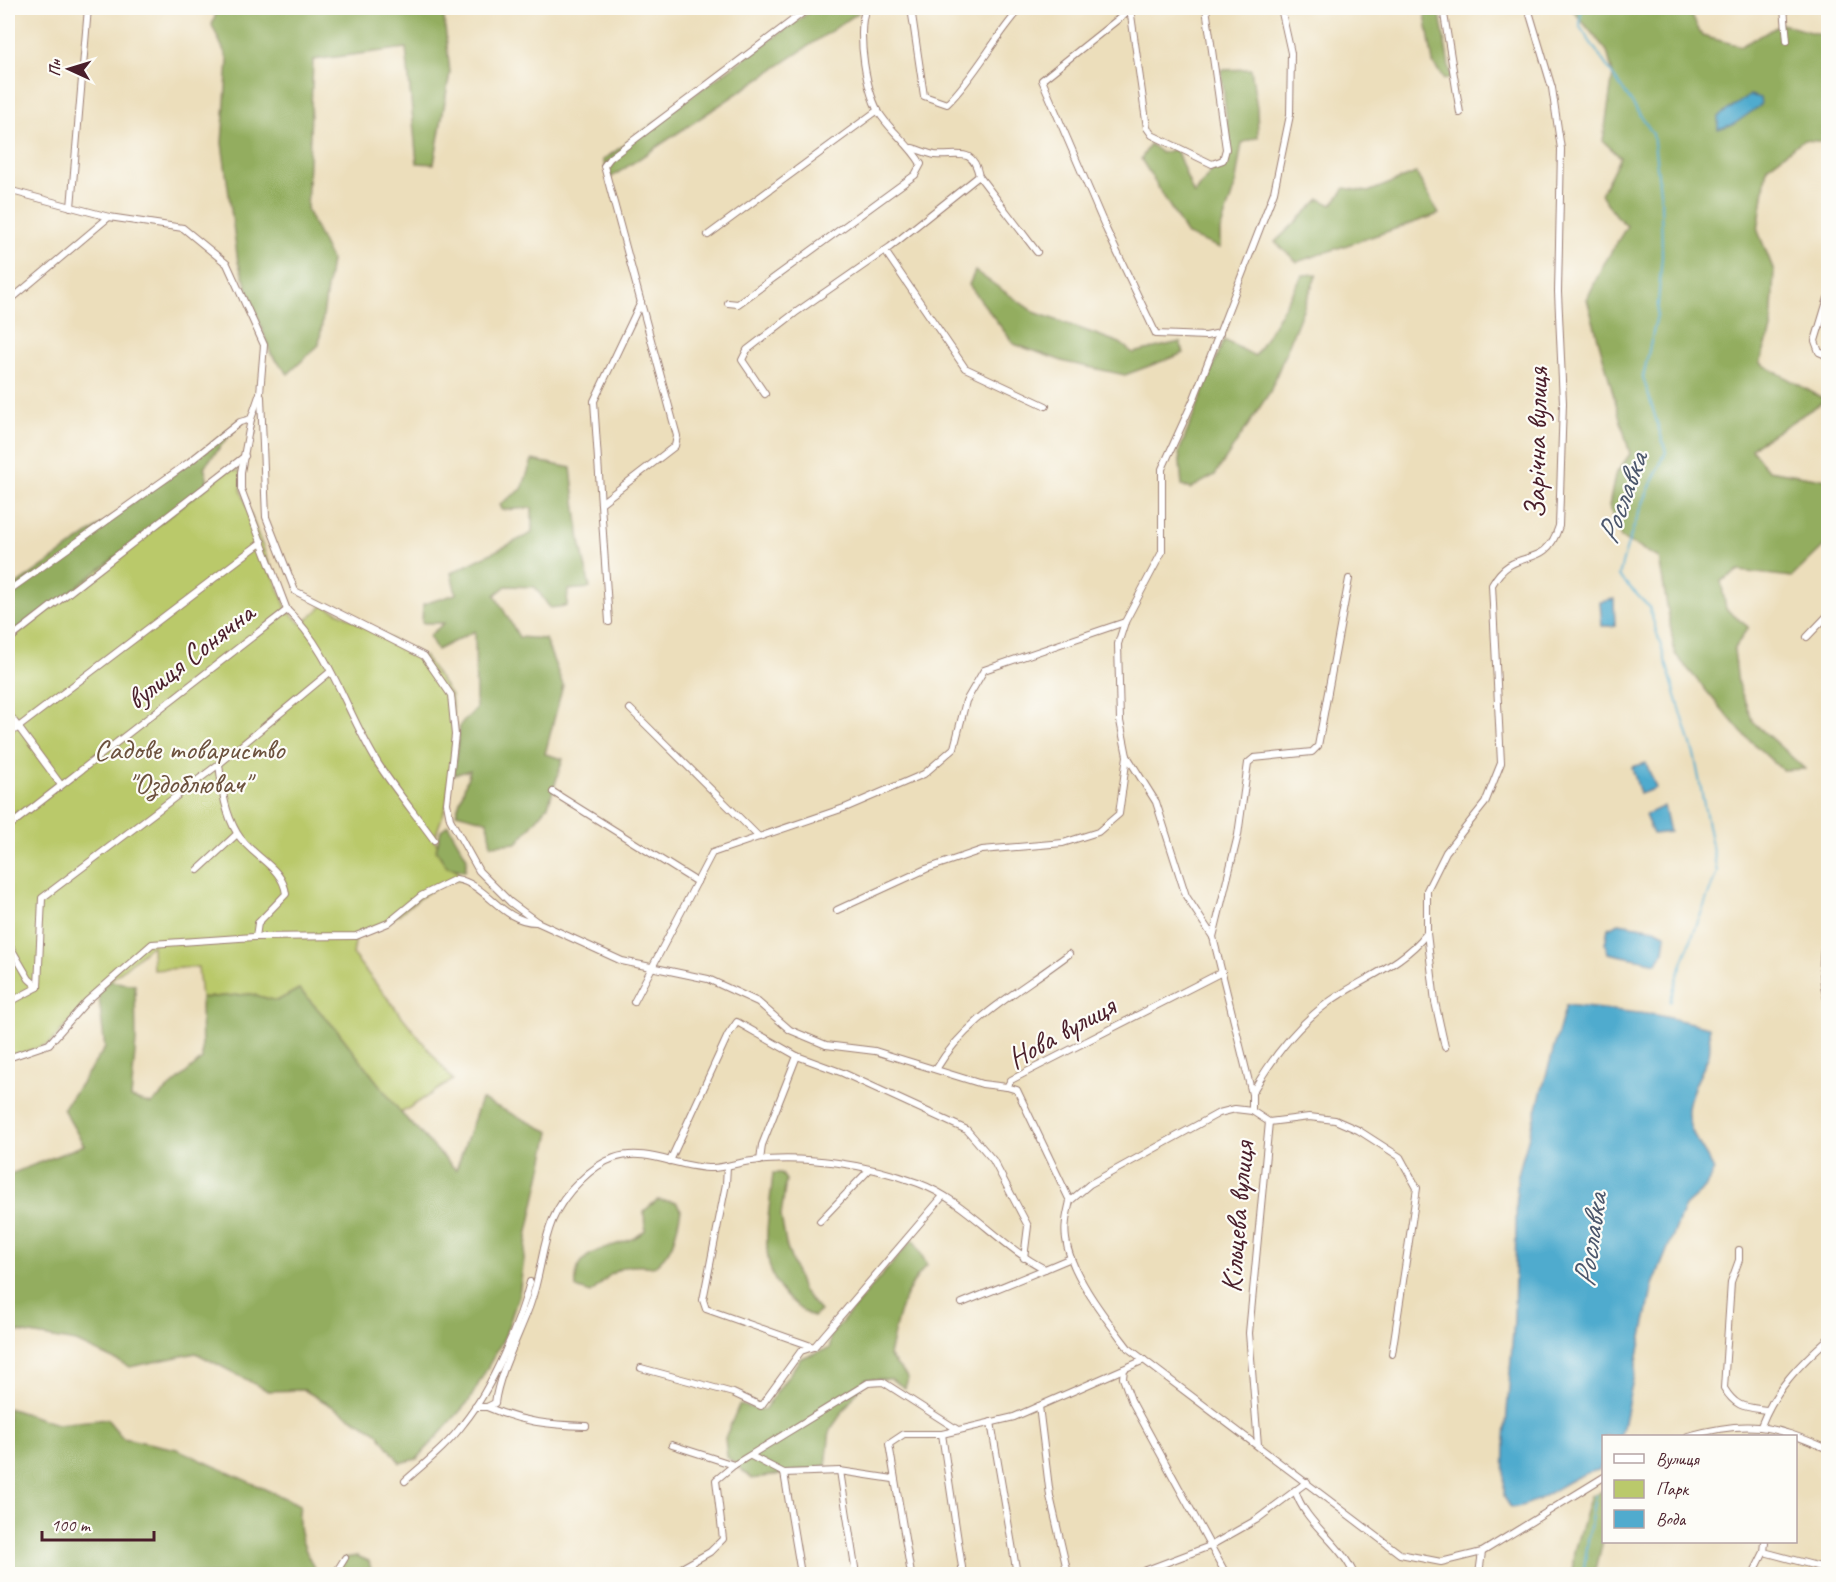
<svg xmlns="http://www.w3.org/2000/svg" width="1836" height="1582" font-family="Caveat,sans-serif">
<rect width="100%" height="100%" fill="#fdfcf7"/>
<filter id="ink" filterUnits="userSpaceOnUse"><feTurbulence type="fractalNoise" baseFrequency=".0167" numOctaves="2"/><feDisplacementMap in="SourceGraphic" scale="12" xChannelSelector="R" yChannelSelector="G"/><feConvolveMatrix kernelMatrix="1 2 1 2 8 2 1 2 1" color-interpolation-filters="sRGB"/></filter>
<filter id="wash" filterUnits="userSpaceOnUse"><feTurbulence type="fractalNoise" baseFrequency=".008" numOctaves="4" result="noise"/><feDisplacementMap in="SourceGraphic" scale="24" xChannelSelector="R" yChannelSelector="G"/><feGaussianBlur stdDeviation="1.35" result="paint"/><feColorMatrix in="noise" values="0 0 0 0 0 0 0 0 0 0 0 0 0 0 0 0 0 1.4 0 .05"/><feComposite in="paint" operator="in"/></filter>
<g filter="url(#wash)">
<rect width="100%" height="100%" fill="#ecdebb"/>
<!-- green -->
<path fill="#bac96b" stroke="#82744b" stroke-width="1.5" d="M229 469 241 472V490L287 610 302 624 324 605 424 656 451 695 455 735 447 803 434 840 463 880C437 876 407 912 386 923 377 929 366 932 356 936L353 955 453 1080 401 1113 337 1030 299 989 277 1001 251 994 201 998 198 967 153 970 152 945 98 991 49 1044 8 1058V640Z"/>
<!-- forest -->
<g fill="#93ad5f" stroke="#6e6645" stroke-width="1.5">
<polygon points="218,8 443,8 450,73 434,164 417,163 406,48 313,60 307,210 331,260 319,345 288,374 271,354 238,262 222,143 228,60 212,25"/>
<polygon points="815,8 860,8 858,13 610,178 603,160"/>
<polygon points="1424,8 1439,8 1451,78 1444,79 1433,63"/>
<polygon points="1571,8 1688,8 1702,36 1741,46 1782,24 1828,37 1828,142 1803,140 1767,167 1758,231 1774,271 1771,330 1760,363 1826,400 1751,448 1768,470 1828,480 1828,542 1792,577 1739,571 1721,581 1726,609 1748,627 1734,650 1738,684 1753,722 1805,769 1782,770 1742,733 1675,654 1659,558 1621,538 1609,506 1615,475 1630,454 1587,299 1602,267 1627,226 1615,215 1601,194 1620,157 1603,141 1613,74 1607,51"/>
<polygon points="1251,69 1257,108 1258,137 1242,143 1235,186 1220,231 1220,248 1187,235 1141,159 1150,144 1162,153 1176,149 1194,195 1212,170 1227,165 1230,148 1221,70"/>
<polygon points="1416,173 1439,214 1297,262 1275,242 1320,199 1332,205 1345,188 1368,192"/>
<polygon points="975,271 1034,312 1120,343 1133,353 1180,342 1184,353 1125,375 1065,362 1014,344 969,285"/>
<polygon points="1317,274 1270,392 1215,475 1190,489 1182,485 1179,452 1224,340 1255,356 1303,275"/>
<polygon points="240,422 204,467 209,485 8,640 8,591 188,463"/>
<polygon points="532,460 571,468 580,541 590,588 568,590 567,606 550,608 535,587 506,586 495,595 519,637 545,639 563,685 545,754 563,759 548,806 517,843 491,845 487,821 456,813 470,770 454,775 460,725 476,709 475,631 437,650 429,636 444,623 422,623 423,604 456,594 451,573 532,533 532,508 502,510 500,504 522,489"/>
<polygon points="448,825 467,858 465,871 447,867 436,850 441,830"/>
<polygon points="110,981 135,985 136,1041 131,1098 151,1104 202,1059 201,998 251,994 277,1001 299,989 337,1030 401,1113 456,1170 481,1099 550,1132 528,1232 519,1294 505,1336 469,1401 417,1459 400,1463 377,1432 304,1390 268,1391 196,1353 130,1367 76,1342 8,1330 8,1175 84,1145 63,1109 105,1048 98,991"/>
<path d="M773 1173H781L786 1180 781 1216 786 1244 802 1290 820 1311 813 1317C750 1283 768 1232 773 1173Z"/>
<path d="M657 1200 676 1202 681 1210C676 1234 674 1252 653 1267 619 1262 614 1271 591 1293L576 1288C571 1240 625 1252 645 1230L644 1211Z"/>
<path d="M913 1239 927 1265C901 1293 897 1319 889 1356L908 1378 905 1388 891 1379H866L830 1430 826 1466 752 1479 727 1457 725 1438 739 1405 764 1410 801 1358 830 1348V1336Z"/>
<path d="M8 1408 57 1424 107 1419 123 1438 177 1449 300 1505C295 1532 305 1550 317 1574H8Z"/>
<polygon points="1603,1491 1603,1540 1595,1574 1572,1574 1574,1551 1591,1495"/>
<polygon points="357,1556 369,1561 372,1574 335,1574 345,1558"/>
</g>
<!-- water -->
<g fill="#50abce" stroke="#4d657c" stroke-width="1.5">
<polygon points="1750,95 1760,98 1761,105 1734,124 1718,129 1718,117"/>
<polygon points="1614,599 1615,626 1602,626 1600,602"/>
<polygon points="1646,763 1656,788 1640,794 1632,767"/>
<polygon points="1664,806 1670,832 1653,834 1645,815"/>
<polygon points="1619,923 1655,929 1666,935 1664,951 1657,963 1608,953 1605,944 1608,928"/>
<path d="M1566 1005 1657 1015 1709 1027C1709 1035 1711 1046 1709 1054 1703 1073 1686 1095 1688 1116 1690 1136 1706 1152 1714 1170L1705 1188 1685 1206 1653 1285 1621 1436H1604L1603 1462 1599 1470C1567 1475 1543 1505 1511 1508L1504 1497 1505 1439 1514 1319 1517 1178Z"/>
</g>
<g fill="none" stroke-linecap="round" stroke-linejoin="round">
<!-- stream -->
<g stroke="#50abce" stroke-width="2">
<path d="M1581 8 1580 27 1653 134 1661 200 1662 256 1657 315 1643 377 1666 452C1647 492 1629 533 1619 576L1649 607 1695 758 1717 872 1681 966 1670 1002"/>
<polyline points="1583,1574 1595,1495"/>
</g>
</g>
</g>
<g filter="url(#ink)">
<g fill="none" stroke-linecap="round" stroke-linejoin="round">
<defs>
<g id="street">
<path d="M911 8 924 96 947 104C976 75 994 38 1021 8"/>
<polyline points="1130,8 1147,128 1152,135 1212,164 1223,160 1226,149 1206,8"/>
<polyline points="1443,8 1460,113"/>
<polyline points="1784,8 1787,41"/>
<polyline points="1131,9 1042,80 1107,231 1156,334 1206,336 1220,333"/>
<polyline points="979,176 1037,252"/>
<path d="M8 190 109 217 183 228 227 264 264 345 260 393 251 419 241 472V489L287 610C331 651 347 715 379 765 396 791 416 815 434 840"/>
<polyline points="71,207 88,8"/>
<polyline points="708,235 878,110"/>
<polyline points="885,251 965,368 1046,406"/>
<polyline points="1828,298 1815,341 1819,352 1828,356"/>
<polyline points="8,302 109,217"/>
<path d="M728 303 738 304 915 175 921 164C910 145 894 134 882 117 866 98 856 30 866 8"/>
<path d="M765 394 742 360 747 350 795 313 890 247 979 176C973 146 958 157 935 155 928 154 920 150 912 148"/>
<polyline points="261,397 266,517 295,591 424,656 451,695 455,735 447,803 450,819 479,871 510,902 537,922"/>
<polyline points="601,503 675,446 677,436 604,166 610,158 809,8"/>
<polyline points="8,591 188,463 240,422 251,419"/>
<polyline points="609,622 594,401 641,302"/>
<polyline points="1807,637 1828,615"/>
<polyline points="8,640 245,456"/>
<polyline points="630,709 759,837"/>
<polyline points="8,713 61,785"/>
<polyline points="8,735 262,542"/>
<path d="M219 764C222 788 224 811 237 833 250 856 283 866 286 894L258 923 256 937"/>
<polyline points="553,792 697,882"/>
<polyline points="8,827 287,610"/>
<polyline points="198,870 237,834"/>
<polyline points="837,910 926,869 982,850 1063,843 1098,832 1119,814 1127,756"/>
<path d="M1828 930C1821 953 1821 980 1828 1003"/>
<polyline points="1213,937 1238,835 1248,763 1254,758 1312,752 1318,746 1349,579"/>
<polyline points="8,943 29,979 38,987"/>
<polyline points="634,1002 712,853 847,807 924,774 954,748 966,701 984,670 1125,622"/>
<polyline points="8,1003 38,987 42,898 219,764 330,672"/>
<path d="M1445 1047 1435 1002 1427 933V890L1446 852 1485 803 1501 763 1492 585C1515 543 1544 574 1559 526L1563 403 1558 292 1561 149 1552 88 1528 8"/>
<path d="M8 1058 49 1044 87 1001 152 944 254 937 356 936 388 923 421 896 456 879C487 884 502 923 537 922L622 961 708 979 758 1002 790 1030 826 1045 875 1051 982 1084 1007 1087"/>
<path d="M937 1068C966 1018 1024 989 1069 954"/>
<path d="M1252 1093C1272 1058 1296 1026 1329 1002 1362 978 1402 966 1427 933"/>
<path d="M1252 1111 1235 1109 1219 1113 1090 1184 1070 1201C1067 1214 1064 1226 1066 1239 1070 1274 1107 1320 1128 1348L1400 1554 1441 1562 1482 1552 1604 1477"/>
<polyline points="1269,1122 1252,1111 1252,1094 1213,937 1186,896 1156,802 1127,756 1120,721 1118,644 1125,622 1162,552 1162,469 1193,401 1274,192 1290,115 1291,53 1281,8"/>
<polyline points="1269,1122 1309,1117 1335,1120 1358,1130 1400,1157 1417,1188 1392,1354"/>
<polyline points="670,1161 728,1035 737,1022 797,1056 843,1073 967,1130 993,1160 1028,1226 1024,1258"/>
<polyline points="760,1161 762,1145 797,1056"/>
<polyline points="727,1166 726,1184 703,1300 706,1309 814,1347 943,1196"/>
<polyline points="1070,1201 1017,1090 1007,1087 1011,1080 1222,972"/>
<polyline points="820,1221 869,1170"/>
<path d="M1739 1250V1260L1731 1282 1724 1388C1736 1408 1745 1407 1767 1410"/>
<polyline points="962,1303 1045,1269"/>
<polyline points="641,1368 733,1393 761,1406 801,1351 813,1347"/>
<polyline points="1124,1369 1123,1378 1131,1400 1226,1574"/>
<polyline points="1039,1406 1050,1496 1068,1574"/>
<path d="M475 1407H487L495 1403C499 1372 519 1336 530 1305 547 1257 539 1220 580 1181 589 1172 602 1162 614 1158 647 1147 678 1168 712 1168 725 1168 739 1162 752 1161 807 1155 866 1164 918 1183 967 1201 999 1246 1045 1269L1071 1258"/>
<path d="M487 1407C521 1422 549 1425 586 1426"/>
<polyline points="991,1422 1017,1574"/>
<path d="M1761 1426C1775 1389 1799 1365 1828 1339"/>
<polyline points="942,1434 963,1574"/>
<path d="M1688 1436C1749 1419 1772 1425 1828 1449"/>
<polyline points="672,1445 734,1465"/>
<polyline points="1258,1445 1249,1333 1269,1122"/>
<polyline points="751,1456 784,1473 840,1471"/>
<polyline points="784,1473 801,1574"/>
<path d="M405 1481C425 1463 448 1445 464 1423 492 1388 519 1325 530 1282"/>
<path d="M1295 1490C1305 1524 1340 1542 1354 1574"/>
<polyline points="1764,1552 1828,1569"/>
<polyline points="335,1574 345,1558"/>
<polyline points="671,1574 710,1552 723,1539 716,1480 734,1465 868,1383 883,1382 958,1430"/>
<polyline points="856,1574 840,1471 893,1479"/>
<polyline points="911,1574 889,1444 904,1434 942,1434 1014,1417 1144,1360"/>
<polyline points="1136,1574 1210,1546 1256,1520 1307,1482"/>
<polyline points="1479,1574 1482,1552"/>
<polyline points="1753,1574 1764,1552 1765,1542"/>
</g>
</defs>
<!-- street casing -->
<use href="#street" stroke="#9b7e73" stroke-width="8"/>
<!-- street -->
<use href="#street" stroke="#fff" stroke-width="6"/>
</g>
</g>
<g text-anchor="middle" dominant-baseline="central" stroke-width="4.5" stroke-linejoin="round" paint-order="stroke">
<!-- street labels -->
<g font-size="30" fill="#4a1f2b" stroke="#fdfcf7">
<text transform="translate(1536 443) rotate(-89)">Зарічна вулиця</text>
<text transform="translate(190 656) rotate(-38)">вулиця Сонячна</text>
<text transform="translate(1061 1032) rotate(-29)">Нова вулиця</text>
<text transform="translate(1237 1217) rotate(-85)">Кільцева вулиця</text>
</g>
<!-- park labels -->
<g font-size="30" fill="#6c523e" stroke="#fdfcf7">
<text x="189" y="749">Садове товариство<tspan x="189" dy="34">"Оздоблювач"</tspan></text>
</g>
<!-- water labels -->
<g font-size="32" font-style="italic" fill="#4c576c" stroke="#fdfcf7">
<text transform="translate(1622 498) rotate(-70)">Рославка</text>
<text transform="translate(1590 1240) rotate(-82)">Рославка</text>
</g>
</g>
<!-- margin -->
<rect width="1836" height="1582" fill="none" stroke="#fdfcf7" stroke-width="30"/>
<!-- legend -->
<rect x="1602" y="1435" width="195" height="108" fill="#fdfcf7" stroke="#b5a4a5" stroke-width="1.5"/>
<rect x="1614" y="1454" width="30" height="9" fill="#ffffff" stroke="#b5a4a5" stroke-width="1.5"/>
<text x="1656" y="1465" font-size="18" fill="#4a1f2b">Вулиця</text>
<rect x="1614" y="1480" width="30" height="18" fill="#bac96b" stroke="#b5a4a5" stroke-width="1.5"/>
<text x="1656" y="1495" font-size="18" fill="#4a1f2b">Парк</text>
<rect x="1614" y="1510" width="30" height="18" fill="#50abce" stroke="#b5a4a5" stroke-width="1.5"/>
<text x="1656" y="1525" font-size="18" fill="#4a1f2b">Вода</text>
<!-- north arrow -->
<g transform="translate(69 69) rotate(274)" stroke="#fdfcf7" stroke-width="4.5" paint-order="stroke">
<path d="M0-4.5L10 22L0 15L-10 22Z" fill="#4a1f2b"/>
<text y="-9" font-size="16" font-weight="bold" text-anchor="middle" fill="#4a1f2b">Пн</text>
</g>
<!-- scale -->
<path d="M42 1531v9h112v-9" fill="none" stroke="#4a1f2b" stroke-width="3"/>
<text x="51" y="1531" font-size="18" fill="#4a1f2b" stroke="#fdfcf7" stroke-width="4.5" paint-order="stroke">100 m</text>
</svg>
